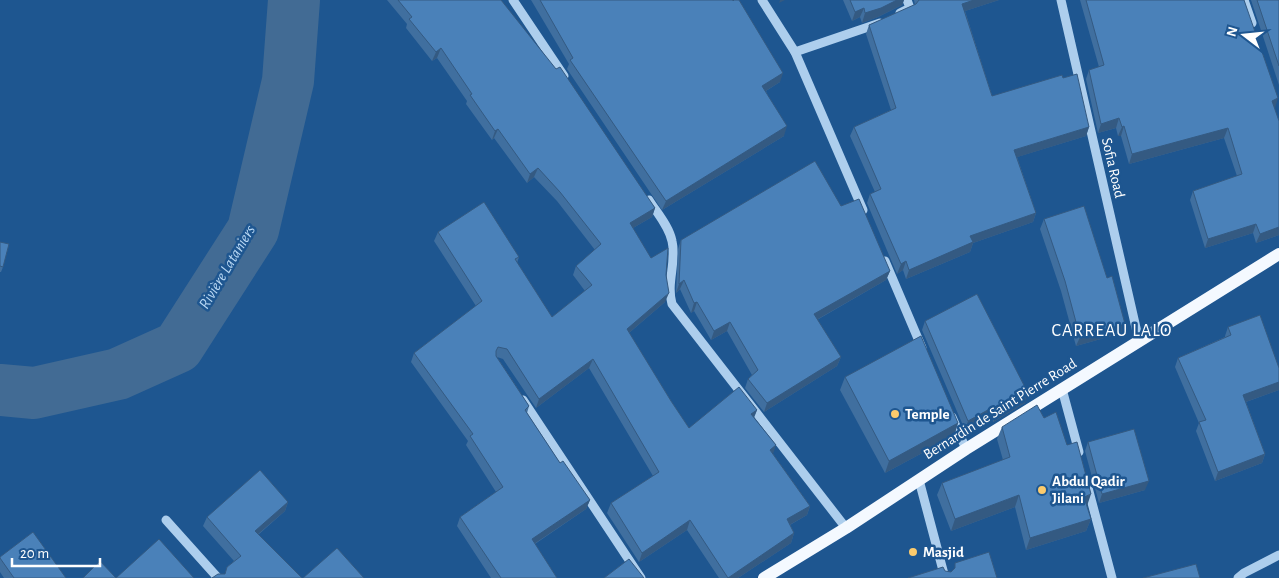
<svg xmlns="http://www.w3.org/2000/svg" width="1279" height="578" font-family="'Alegreya Sans',sans-serif">
<rect width="100%" height="100%" fill="#1e5690"/>
<g fill="none" stroke-linecap="round" stroke-linejoin="round">
<!-- river -->
<polyline stroke="#426b94" stroke-width="52" points="0,390 34,393 118,374 178,347 253,230 288,81 294,0"/>
<!-- minor -->
<g stroke="#adceed" stroke-width="9">
<polyline points="513,0 564,76"/>
<polyline points="762,0 795,52 863,210"/>
<polyline points="1061,0 1139,341"/>
<polyline points="1244,0 1252,23"/>
<polyline points="900,13 910,8 907,0"/>
<polyline points="795,52 880,23"/>
<path d="M649 200C657 213 669 226 672 241 677 262 666 282 672 304L846 528"/>
<polyline points="885,261 922,348"/>
<polyline points="1062,389 1079,452"/>
<polyline points="523,400 641,578"/>
<polyline points="952,417 966,449"/>
<polyline points="919,480 945,578"/>
<polyline points="1087,484 1112,578"/>
<polyline points="166,520 218,578"/>
<polyline points="1238,578 1244,573 1279,555"/>
</g>
<!-- major -->
<polyline stroke="#f4f9ff" stroke-width="12" points="764,578 846,528 966,449 1279,254"/>
</g>
<!-- wall -->
<g fill="#406f9f">
<polygon points="387,0 501,0 655,208 652,217 633,228 665,302 629,333 671,401 689,428 757,410 754,418 773,454 810,506 807,515 790,525 794,533 791,543 738,578 719,578 687,530 639,562 607,513 611,503 653,476 589,368 536,408 503,359 497,357 529,406 527,413 560,463 590,500 586,509 535,544 557,578 491,578 457,526 460,517 496,492 466,445 468,441 411,362 414,353 476,306 434,241 438,232 519,257 517,263 552,317 585,291 573,275 576,266 595,250 557,201 534,177 527,183 494,138 492,140 466,104 467,101 437,58 432,61 406,28 407,24"/>
<polygon points="531,0 733,0 780,82 766,91 784,136 662,210 567,69 569,64"/>
<polygon points="843,0 904,0 902,5 878,17 862,23 860,17 852,21"/>
<polygon points="914,0 999,0 965,11 992,96 1063,78 1089,127 1086,136 1017,157 1036,213 1033,222 973,243 970,252 906,279 903,270 897,274 867,203 870,194 875,192 850,136 854,127 891,110 866,34 869,25 915,5"/>
<polygon points="1080,0 1244,0 1274,108 1279,121 1279,235 1256,243 1253,233 1205,248 1190,200 1193,191 1237,176 1224,138 1129,164 1121,136 1118,136 1116,128 1098,133 1086,79 1089,70 1099,67"/>
<polygon points="1251,0 1279,0 1279,85"/>
<polygon points="841,206 890,271 886,280 817,320 841,357 837,366 764,412 745,388 748,379 752,375 727,331 711,340 694,311 691,313 680,289 676,293 678,249 681,240"/>
<polygon points="1044,219 1122,333 1076,346 1061,291 1040,229"/>
<polygon points="0,242 3,267 1,272 0,272"/>
<polygon points="925,321 1025,403 993,422 992,416 965,430 922,330"/>
<polygon points="1228,327 1279,390 1246,402 1265,454 1262,463 1215,481 1196,431 1199,423 1175,367 1178,358 1225,337 1225,336"/>
<polygon points="845,377 958,423 954,436 885,473 840,390"/>
<polygon points="1002,427 1087,506 1091,519 1086,531 1026,550 1015,507 951,531 937,495 942,483 1003,460 997,439"/>
<polygon points="1088,442 1145,490 1099,503 1085,451"/>
<polygon points="288,502 285,511 258,535 302,578 225,574 227,567 234,561 203,526 207,517"/>
<polygon points="0,557 66,578 4,578 0,572"/>
</g>
<!-- shaded-wall -->
<g fill="#345a82">
<polygon points="780,0 785,0 779,3"/>
<polygon points="897,0 904,0 902,5 878,17 862,23 865,13"/>
<polygon points="974,0 999,0 959,13 962,4"/>
<polygon points="864,8 860,17 852,21 855,12"/>
<polygon points="441,48 437,58 432,61 436,52"/>
<polygon points="783,73 780,82 759,95 762,86"/>
<polygon points="1278,98 1275,108 1269,110 1272,101"/>
<polygon points="1119,118 1116,128 1098,133 1101,124"/>
<polygon points="787,126 784,136 662,210 666,201"/>
<polygon points="1124,126 1121,136 1118,136 1122,127"/>
<polygon points="1089,127 1086,136 1011,159 1014,150"/>
<polygon points="1228,128 1224,138 1129,164 1132,154"/>
<polygon points="498,129 494,138 492,140 495,131"/>
<polygon points="538,168 534,177 527,183 530,174"/>
<polygon points="655,208 652,217 626,232 630,223"/>
<polygon points="1036,213 1033,222 973,243 970,252 906,279 909,270 970,236"/>
<polygon points="1256,224 1253,233 1205,248 1208,239"/>
<polygon points="1279,227 1279,235 1256,243 1260,234"/>
<polygon points="906,261 903,270 897,274 901,264"/>
<polygon points="890,271 886,280 811,323 814,314"/>
<polygon points="684,280 680,289 676,293 679,284"/>
<polygon points="669,293 665,302 623,338 627,329"/>
<polygon points="697,302 694,311 691,313 694,303"/>
<polygon points="730,322 727,331 711,340 714,331"/>
<polygon points="1125,324 1122,333 1076,346 1080,337"/>
<polygon points="841,357 837,366 764,412 767,403"/>
<polygon points="593,359 589,368 536,408 539,399"/>
<polygon points="1279,382 1279,390 1240,404 1243,395"/>
<polygon points="1028,393 1025,403 993,422 997,413"/>
<polygon points="995,406 992,416 965,430 968,421"/>
<polygon points="757,410 753,419 751,414"/>
<polygon points="958,423 954,436 885,473 889,461"/>
<polygon points="776,445 773,454 770,450"/>
<polygon points="1265,454 1262,463 1215,481 1218,472"/>
<polygon points="1149,481 1145,490 1099,503 1102,494"/>
<polygon points="1091,494 1087,506 1084,497"/>
<polygon points="1019,495 1015,507 951,531 955,519"/>
<polygon points="590,500 586,509 528,548 532,539"/>
<polygon points="288,502 285,511 251,540 255,531"/>
<polygon points="810,506 807,515 784,528 787,519"/>
<polygon points="1091,519 1086,531 1026,550 1030,538"/>
<polygon points="690,520 687,530 639,562 642,553"/>
<polygon points="794,533 791,543 738,578 728,578"/>
</g>
<!-- building -->
<g fill="#4a81b9" stroke="#345a82">
<polygon points="398,0 501,0 556,69 560,67 655,208 630,223 651,258 668,248 666,275 669,293 627,329 671,401 689,428 739,387 757,410 751,414 776,445 770,450 810,506 787,519 794,533 728,578 690,520 642,553 611,503 659,472 593,359 539,399 507,349 498,347 496,351 496,356 529,406 525,410 560,463 563,461 590,500 532,539 557,578 501,578 460,517 503,487 470,436 473,434 414,353 482,301 438,232 484,202 519,257 515,259 552,317 592,285 576,266 601,244 560,192 538,168 530,174 498,129 495,131 470,95 472,94 441,48 436,52 409,19 412,17"/>
<polygon points="540,0 733,0 733,1 734,0 739,0 783,73 762,86 787,126 666,201 570,60 573,58"/>
<polygon points="850,0 897,0 881,8 865,13 864,8 855,12"/>
<polygon points="919,0 974,0 962,4 992,96 1062,75 1063,78 1077,74 1089,127 1014,150 1036,213 970,236 973,242 909,270 906,261 901,264 870,194 881,189 854,127 896,108 869,25 916,4"/>
<polygon points="1086,0 1244,0 1278,98 1272,101 1279,121 1279,227 1260,234 1256,224 1208,239 1193,191 1242,174 1228,128 1132,154 1124,126 1122,127 1119,118 1101,124 1089,70 1104,65"/>
<polygon points="1257,0 1279,0 1279,66"/>
<polygon points="815,161 841,206 859,199 890,271 814,314 841,357 767,403 748,379 758,370 730,322 714,331 697,302 694,303 684,280 679,284 681,240"/>
<polygon points="1084,206 1107,278 1112,276 1125,324 1080,337 1065,281 1044,219"/>
<polygon points="0,242 9,244 3,267 0,266"/>
<polygon points="977,294 1028,393 997,413 995,406 968,421 925,321"/>
<polygon points="1260,315 1279,368 1279,382 1243,395 1265,454 1218,472 1199,422 1206,420 1178,358 1231,335 1228,327"/>
<polygon points="921,336 958,423 889,461 845,377"/>
<polygon points="1037,405 1044,418 1056,412 1067,445 1077,442 1091,494 1084,497 1091,519 1030,538 1019,495 955,519 942,483 1010,457 1002,427"/>
<polygon points="1134,429 1149,481 1102,494 1088,442"/>
<polygon points="260,470 288,502 255,531 302,578 212,578 218,574 225,574 227,567 241,556 207,517"/>
<polygon points="33,532 66,578 14,578 0,558 0,557"/>
<polygon points="159,539 194,578 83,578 100,561 116,578"/>
<polygon points="337,548 364,578 303,578"/>
<polygon points="989,552 997,578 908,578 943,567 945,571 951,572 955,568 955,563"/>
<polygon points="629,559 644,578 604,578"/>
<polygon points="1196,564 1200,578 1143,578"/>
</g>
<!-- markers -->
<g fill="#fccb6d" stroke="#1e5690" stroke-width="2">
<circle cx="895" cy="414" r="5"/>
<circle cx="1042" cy="490" r="5"/>
<circle cx="913" cy="552" r="5"/>
</g>
<g text-anchor="middle" dominant-baseline="central" stroke-width="5" stroke-linejoin="round" paint-order="stroke">
<!-- street labels -->
<g font-size="15" fill="#fff" stroke="#1e5690">
<text transform="translate(1113 168) rotate(77)">Sofia Road</text>
<text transform="translate(1000 409) rotate(-32)">Bernardin de Saint Pierre Road</text>
</g>
<!-- poi labels -->
<g font-size="15" font-weight="bold" fill="#fff" stroke="#1e5690" text-anchor="start">
<text x="905" y="414">Temple</text>
<text x="1052" y="481">Abdul Qadir<tspan x="1052" dy="17">Jilani</tspan></text>
<text x="923" y="552">Masjid</text>
</g>
<!-- water labels -->
<g font-size="16" font-style="italic" fill="#b9d8f4" stroke="#1e5690">
<text transform="translate(227 267) rotate(-59)">Rivière Lataniers</text>
</g>
<!-- quarter labels -->
<g font-size="18" letter-spacing="1" fill="#fff" stroke="#1e5690">
<text x="1112" y="331">CARREAU LALO</text>
</g>
</g>
<!-- north arrow -->
<g transform="translate(1244 35) rotate(286)" stroke="#1e5690" stroke-width="4" paint-order="stroke">
<path d="M0-4L9 19L0 12L-9 19Z" fill="#ffffff"/>
<text y="-8" font-size="14" font-weight="bold" text-anchor="middle" fill="#ffffff">N</text>
</g>
<!-- scale -->
<path d="M12 558v8h88v-8" fill="none" stroke="#ffffff" stroke-width="2.5"/>
<text x="20" y="558" font-size="15" fill="#ffffff" stroke="#1e5690" stroke-width="4" paint-order="stroke">20 m</text>
</svg>
